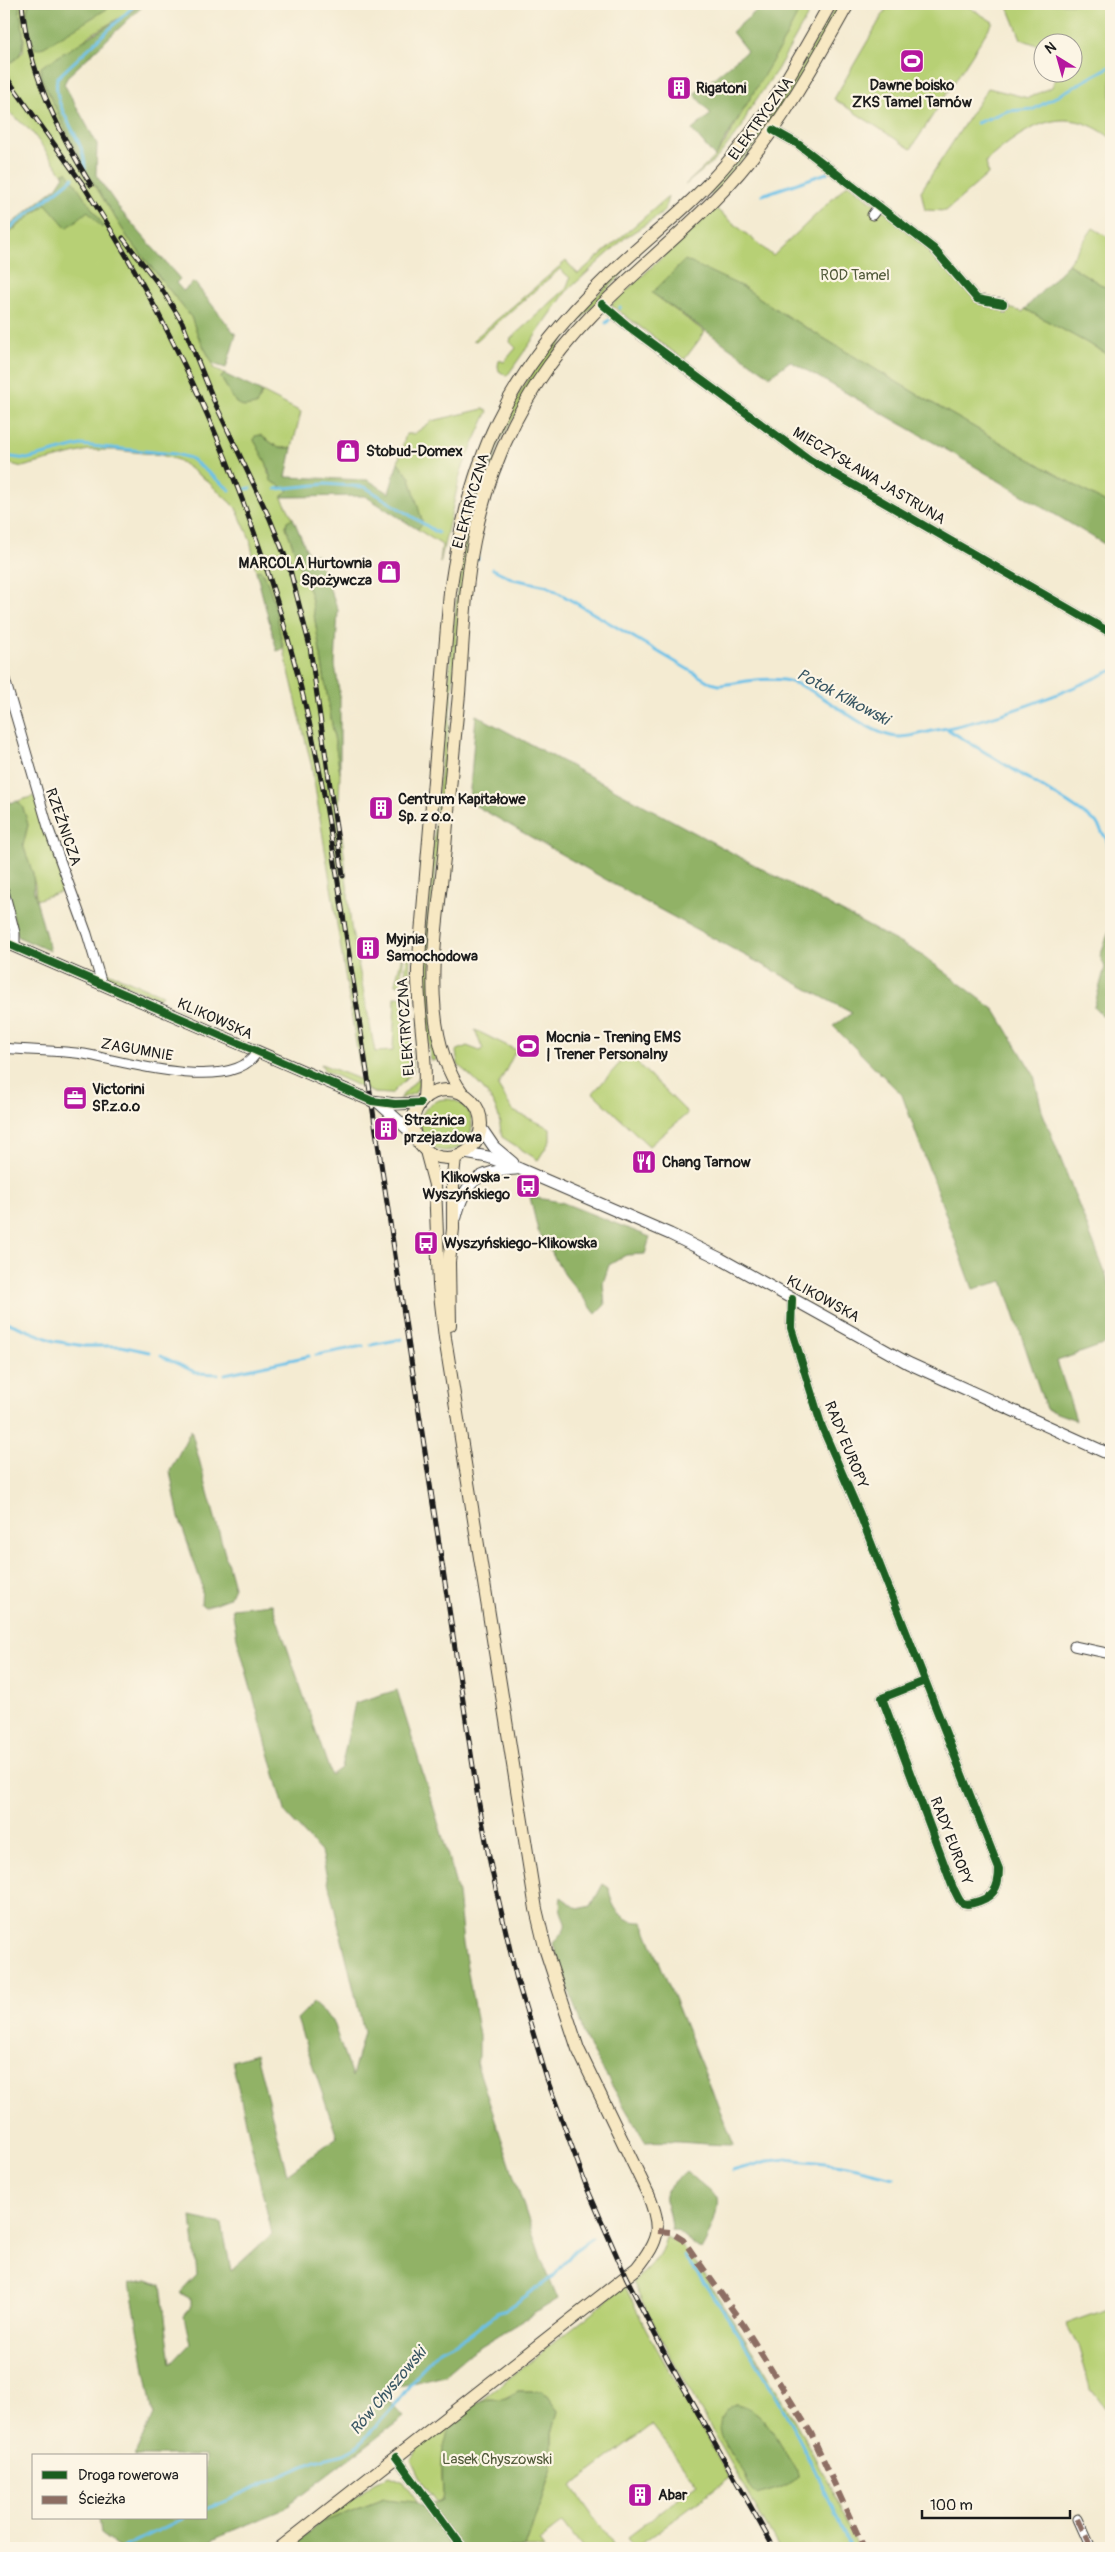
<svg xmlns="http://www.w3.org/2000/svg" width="1115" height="2552" font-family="Pangolin,sans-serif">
<rect width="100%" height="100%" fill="#fcf5e5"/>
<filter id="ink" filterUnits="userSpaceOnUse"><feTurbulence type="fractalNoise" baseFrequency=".02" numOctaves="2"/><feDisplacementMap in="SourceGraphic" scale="10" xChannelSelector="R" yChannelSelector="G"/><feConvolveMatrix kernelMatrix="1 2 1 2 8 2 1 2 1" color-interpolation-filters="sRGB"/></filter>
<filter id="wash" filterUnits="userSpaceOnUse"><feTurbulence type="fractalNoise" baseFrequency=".0096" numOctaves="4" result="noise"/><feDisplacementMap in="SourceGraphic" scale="20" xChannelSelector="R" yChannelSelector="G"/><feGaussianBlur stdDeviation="1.12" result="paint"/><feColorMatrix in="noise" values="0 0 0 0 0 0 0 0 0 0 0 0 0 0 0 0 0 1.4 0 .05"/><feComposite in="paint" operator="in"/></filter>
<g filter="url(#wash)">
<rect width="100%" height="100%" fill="#f4ebd2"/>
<!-- green -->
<g fill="#b7d075" stroke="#6a7648" fill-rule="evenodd">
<polygon points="19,4 29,4 27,9 80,24 115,4 143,4 90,35 41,77 82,165 128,238 191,317 199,338 213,364 213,368 224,374 221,378 236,403 260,399 262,392 301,412 292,448 279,448 260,435 254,440 267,464 268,474 288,490 282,498 293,518 287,521 286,527 311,596 340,773 339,803 351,926 375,1052 393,1051 395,997 406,997 413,1072 391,1094 374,1093 325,1071 321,1064 362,1080 312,768 271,595 264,573 256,571 250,539 236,508 206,480 178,460 161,455 115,450 88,450 22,467 4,462 4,237 46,203 67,228 64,172 63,175 32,132 9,112 4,119 4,56 9,63 23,52 24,40"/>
<polygon points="803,4 814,4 777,70 749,110 742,127 716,159 685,185 715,157 725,143"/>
<polygon points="837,4 843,4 804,73 754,147 712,196 707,191 761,129 781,100"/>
<polygon points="889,4 964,4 993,22 911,149 834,99"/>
<path d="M1007 4H1111V138C1063 101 1026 127 986 161L988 174 946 211 925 210 921 191 988 88 1028 98 1052 87 1057 73 1072 72V42H1042V47L1021 39Z"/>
<polygon points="848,184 934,247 977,299 1023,312 1025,309 1111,356 1111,506 920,396 780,312 745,288 652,293 705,332 684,360 611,305 715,208 773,256"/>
<polygon points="668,197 664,211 660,215 626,237 566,292 507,376 499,371 498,366 499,360 504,362 516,348 510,342 511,338 566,289 570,278 560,269 476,341 473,340 566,261 578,274"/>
<polygon points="1093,228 1111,239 1111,291 1068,264"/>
<polygon points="621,271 623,272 564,338 499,442 458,631 432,909 431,1021 436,1060 431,1061 425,1016 424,944 460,560 480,475 510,408 541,359 565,328"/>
<polygon points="483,409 488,411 461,471 440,563 442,545 417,529 422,525 419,516 410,478 398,462 406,434 414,434 432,421"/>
<polygon points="34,796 67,890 36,900 35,884 23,845 28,825 23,808 18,801"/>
<polygon points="405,944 401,977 406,987 395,984"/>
<polygon points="408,949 410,950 409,984 405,974"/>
<polygon points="103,970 162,995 159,999 106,977"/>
<polygon points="180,1003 200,1012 199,1016 178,1008"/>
<path d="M475 1030 516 1050 498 1086 513 1111 550 1128V1141L538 1160 502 1137C500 1129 500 1121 498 1114 490 1092 474 1079 458 1065L456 1051 467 1046 480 1051 483 1049Z"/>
<polygon points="628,1054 688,1113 649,1146 593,1093"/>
<polygon points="419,1077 420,1083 415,1093 399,1099"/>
<circle cx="446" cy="1125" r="26"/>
<path d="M666 2237 679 2243 695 2262C755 2353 816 2446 857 2548H779L674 2363 632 2282C648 2270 662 2256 666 2237ZM736 2404C767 2408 780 2449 797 2471L782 2487 773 2488 765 2492 749 2486 744 2471 726 2447 731 2407Z"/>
<polygon points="625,2286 646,2329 729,2478 635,2548 627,2537 697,2484 652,2425 572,2486 612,2542 613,2548 583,2548 563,2522 539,2541 544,2548 525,2548 552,2468 552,2433 558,2411 543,2391 518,2391 501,2400 488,2399 479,2402"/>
<polygon points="1111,2308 1111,2416 1090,2388 1078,2345 1066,2324"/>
<path d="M459 2416C446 2429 443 2450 442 2469 441 2480 444 2489 442 2501L437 2502 419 2477 411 2460 416 2450Z"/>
<polygon points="390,2476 402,2481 418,2503 384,2499 320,2523 374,2483"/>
</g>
<!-- forest -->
<g fill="#91b266" stroke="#566741">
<path d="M4 4H19C21 23 32 54 9 63L4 56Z"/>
<path d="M29 4H115L44 47 35 49C30 36 23 18 29 4Z"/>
<polygon points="143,4 145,4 68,76 64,84 97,144 96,175 121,211 180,279 176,283 183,291 194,282 236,335 226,368 213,364 199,338 191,317 128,238 82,165 41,77 41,67"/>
<polygon points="749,4 803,4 780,48 715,157 692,130 711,114 694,94 747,51 732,32 756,11"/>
<polygon points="67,171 103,225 102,228 88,211 67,228 46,204 4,237 4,230 56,188"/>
<polygon points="685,260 745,288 780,312 920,396 1111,506 1111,548 954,454 790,361 770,376 652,293"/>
<polygon points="1068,264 1111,291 1111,356 1025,309"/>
<polygon points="224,374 262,392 256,405 244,407 236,403 221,378"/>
<polygon points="260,435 279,448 292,448 286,477 368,480 389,493 398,462 410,478 423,524 417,529 365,496 281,497 288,490 271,481 267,464 254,440 255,436"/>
<polygon points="293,518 309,556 316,554 338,610 335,665 340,696 340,773 311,596 286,527 287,521"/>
<path d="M260 570C272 579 280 633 283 649L277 651 256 571Z"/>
<polygon points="476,715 922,955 995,1010 1034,1075 1042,1111 1111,1288 1111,1342 1057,1361 1076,1420 1046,1409 1003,1281 973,1289 902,1095 833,1026 852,1013 642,900 469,802"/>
<polygon points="4,782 10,803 17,801 23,808 26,817 28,825 23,845 33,874 34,892 50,951 18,937 4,879"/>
<polygon points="1111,925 1111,1024 1094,1007 1105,967 1100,956"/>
<polygon points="530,1197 561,1202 650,1237 645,1254 626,1255 609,1265 603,1283 605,1305 596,1314 565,1275 538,1231"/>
<polygon points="191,1430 234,1587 229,1598 205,1607 201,1604 202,1585 179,1518 170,1471"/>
<polygon points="272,1604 331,1775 341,1768 355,1703 397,1690 443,1838 458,1893 463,1944 479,2036 479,2057 476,2062 541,2258 558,2299 471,2352 444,2375 380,2391 404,2417 280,2511 219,2536 197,2548 120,2548 101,2534 99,2518 206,2518 206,2456 134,2456 153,2415 130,2283 148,2280 161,2285 171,2364 190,2344 184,2316 191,2308 191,2299 180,2293 197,2275 191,2217 222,2224 231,2271 272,2234 232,2061 256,2054 287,2174 337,2137 297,2019 313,2003 332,2020 352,2077 364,2032 321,1852 286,1814 237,1638 232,1608"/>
<path d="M603 1884 609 1888C611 1908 622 1923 643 1922L734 2145C704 2145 675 2140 645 2142L587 2043 553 1943C578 1920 556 1922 561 1897L578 1909 591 1906Z"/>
<path d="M686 2171 717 2197C720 2210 708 2239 701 2250L678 2232 671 2229C669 2191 651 2203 686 2171Z"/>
<path d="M518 2391H543L558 2411 552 2433V2468L525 2548H289L320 2523 384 2499 415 2502 423 2505 442 2501C444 2490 442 2481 442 2470 441 2436 449 2419 478 2402 492 2395 501 2405 518 2391Z"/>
<path d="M736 2404C768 2408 780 2449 797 2471V2477C787 2488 770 2491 756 2495 748 2489 748 2479 743 2471 731 2453 702 2419 736 2404Z"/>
</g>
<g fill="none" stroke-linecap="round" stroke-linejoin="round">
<!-- stream -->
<g stroke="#6bc1e8" stroke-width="3">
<polyline points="977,123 1007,111 1034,109 1111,66"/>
<path d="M85 168C85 136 52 112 57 78L136 4"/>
<polyline points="762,195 827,173"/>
<polyline points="4,233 73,178"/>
<polyline points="620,308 620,307"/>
<polyline points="606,323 609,320"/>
<polyline points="4,456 27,459 81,445 175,454 190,458 230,490"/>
<polyline points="246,489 251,488"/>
<polyline points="276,489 325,484 365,487 438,533"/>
<polyline points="478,559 478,558"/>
<path d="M493 569 513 579 547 586 711 683 719 685C740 683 762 677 783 680 816 685 857 728 891 736 904 739 919 734 932 731 995 720 1053 698 1111 671"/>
<polyline points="947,729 1068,803 1096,822 1107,840 1111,862"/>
<polyline points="4,1321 54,1341 84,1346 121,1346 149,1352"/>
<polyline points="371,1345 402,1339"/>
<polyline points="316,1355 363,1346"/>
<polyline points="161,1356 197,1373 218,1374"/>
<polyline points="225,1374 309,1356"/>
<polyline points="732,2171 768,2161 787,2159 843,2165 894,2177"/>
<path d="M684 2256C752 2345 807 2445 850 2548"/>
<polyline points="206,2509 315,2461 343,2454 358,2446 395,2405 420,2371 440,2350 469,2335 497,2313 506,2310 554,2276 574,2251 592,2238"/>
<polyline points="122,2548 184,2518"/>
</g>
</g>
</g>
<g filter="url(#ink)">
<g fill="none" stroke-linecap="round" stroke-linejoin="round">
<defs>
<g id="minor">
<polyline points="773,130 798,144 934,249 977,299 1003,304"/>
<polyline points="872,215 879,206"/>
<polyline points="602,304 628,326 810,460 1111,633"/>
<polyline points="4,676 48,827 87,934 102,984"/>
<polyline points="4,891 15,933 15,947"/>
<path d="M4 1048C30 1051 57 1050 84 1054 123 1061 233 1095 257 1052"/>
<path d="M792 1299 791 1328 822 1427 859 1512 999 1869C999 1889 993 1898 973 1903 969 1904 965 1905 961 1902 958 1899 956 1892 953 1888L882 1698 925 1681"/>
<polyline points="1074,1646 1111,1654"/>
<polyline points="396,2457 463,2548"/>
<polyline points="1078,2519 1091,2548"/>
</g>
<g id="tertiary">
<polyline points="4,942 372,1101 395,1104 420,1103"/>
<polyline points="379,1103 414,1135"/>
<polyline points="481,1128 494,1147 513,1163"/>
<polyline points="465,1153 488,1157 520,1169 670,1234 721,1259 908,1363 1111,1455"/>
<path d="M456 1217C465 1180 479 1171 516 1169"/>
</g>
<g id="secondary">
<circle cx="447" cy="1124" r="34"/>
<path d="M463 1094C415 1029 438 923 445 848 449 796 454 745 459 694 463 644 464 591 474 541 485 485 507 430 538 382 584 310 654 261 713 201 771 144 809 74 848 4"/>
<path d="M424 1098C428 1055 417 1012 418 969L450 592C469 458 506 374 605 279 638 246 676 218 708 184 759 132 795 67 830 4"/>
<polyline points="450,1325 449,1262 453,1229 453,1176 455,1157"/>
<path d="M280 2548 637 2268C660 2239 662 2228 648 2194L578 2049 546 1951 536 1909 445 1338 439 1285 435 1185 426 1151"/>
</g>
</defs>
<!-- minor casing -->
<use href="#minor" stroke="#3c3b37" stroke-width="11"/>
<!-- tertiary casing -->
<use href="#tertiary" stroke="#3c3b37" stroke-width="13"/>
<!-- secondary casing -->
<use href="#secondary" stroke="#3c3b37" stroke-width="14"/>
<!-- minor -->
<use href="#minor" stroke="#fff" stroke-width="9"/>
<!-- tertiary -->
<use href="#tertiary" stroke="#fff" stroke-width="11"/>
<!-- secondary -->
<use href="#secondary" stroke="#f7e8c3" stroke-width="12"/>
<defs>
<g id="rail">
<path d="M22 4C28 70 57 129 91 185"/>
<polyline points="4,74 84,186"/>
<path d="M81 182C208 377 291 594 329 823L478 1799 491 1867 517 1980 547 2079 587 2188 626 2277 668 2360 774 2548"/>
<polyline points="123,238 160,286 182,322 214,401 270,519 289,566 310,647 343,876"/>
</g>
</defs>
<!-- rail casing -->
<use href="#rail" stroke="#1c1c1c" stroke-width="5"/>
<!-- rail -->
<use href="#rail" stroke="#fcf5e5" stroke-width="3" stroke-dasharray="9" stroke-linecap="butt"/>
<!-- quiet -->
<g stroke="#8d6e63" stroke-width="6" stroke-dasharray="12 6" stroke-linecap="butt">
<polyline points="658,2231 670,2232 683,2240 744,2326 811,2433 864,2548"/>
<polyline points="1078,2519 1091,2548"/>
</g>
<defs>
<g id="cycleway">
<polyline points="773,130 798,144 934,249 977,299 1003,304"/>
<polyline points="602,304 628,326 810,460 1111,633"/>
<polyline points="4,942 372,1101 395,1104 420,1103"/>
<path d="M792 1299 791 1328 822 1427 859 1512 999 1869C999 1889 993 1898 973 1903 969 1904 965 1905 961 1902 958 1899 956 1892 953 1888L882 1698 925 1681"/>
<polyline points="396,2457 463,2548"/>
</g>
</defs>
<!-- cycleway casing -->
<use href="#cycleway" stroke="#fcf5e5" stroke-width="11"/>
<!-- cycleway -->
<use href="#cycleway" stroke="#1b5e20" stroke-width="8"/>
</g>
</g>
<!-- icons -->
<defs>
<symbol id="stadium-square" viewBox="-11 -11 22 22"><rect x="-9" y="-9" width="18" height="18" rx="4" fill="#b5179e" stroke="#fcf5e5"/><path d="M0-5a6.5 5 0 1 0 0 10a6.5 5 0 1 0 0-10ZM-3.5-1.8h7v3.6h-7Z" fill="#fff"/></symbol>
<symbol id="building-square" viewBox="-11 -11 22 22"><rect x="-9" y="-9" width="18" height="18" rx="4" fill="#b5179e" stroke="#fcf5e5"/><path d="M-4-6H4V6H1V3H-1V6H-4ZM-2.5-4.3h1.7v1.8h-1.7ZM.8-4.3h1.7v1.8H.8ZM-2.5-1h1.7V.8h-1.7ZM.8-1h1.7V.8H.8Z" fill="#fff"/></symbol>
<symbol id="shop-square" viewBox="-11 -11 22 22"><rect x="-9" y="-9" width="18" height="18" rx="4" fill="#b5179e" stroke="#fcf5e5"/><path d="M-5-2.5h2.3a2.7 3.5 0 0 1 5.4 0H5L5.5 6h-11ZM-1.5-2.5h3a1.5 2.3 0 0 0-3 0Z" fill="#fff"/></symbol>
<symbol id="office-square" viewBox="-11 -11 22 22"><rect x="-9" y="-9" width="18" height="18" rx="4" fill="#b5179e" stroke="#fcf5e5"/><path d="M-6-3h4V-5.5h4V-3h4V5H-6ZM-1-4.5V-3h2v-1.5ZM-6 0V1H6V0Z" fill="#fff"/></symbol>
<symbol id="restaurant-square" viewBox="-11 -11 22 22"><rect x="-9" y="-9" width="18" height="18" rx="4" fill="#b5179e" stroke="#fcf5e5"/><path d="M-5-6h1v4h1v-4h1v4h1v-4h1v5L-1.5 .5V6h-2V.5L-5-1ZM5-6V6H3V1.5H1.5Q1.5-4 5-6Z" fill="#fff"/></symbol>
<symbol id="bus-square" viewBox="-11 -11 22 22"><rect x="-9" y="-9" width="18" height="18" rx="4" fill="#b5179e" stroke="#fcf5e5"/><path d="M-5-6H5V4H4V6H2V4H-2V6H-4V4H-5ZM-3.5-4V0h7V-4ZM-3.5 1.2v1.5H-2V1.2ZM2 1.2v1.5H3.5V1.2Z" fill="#fff"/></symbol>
</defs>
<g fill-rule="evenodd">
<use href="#stadium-square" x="898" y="47" width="28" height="28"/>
<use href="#building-square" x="665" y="74" width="28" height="28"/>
<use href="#shop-square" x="334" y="437" width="28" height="28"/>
<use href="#shop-square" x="375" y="558" width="28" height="28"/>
<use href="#building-square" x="367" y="794" width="28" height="28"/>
<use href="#building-square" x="354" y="934" width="28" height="28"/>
<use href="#stadium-square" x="514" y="1032" width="28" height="28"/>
<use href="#office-square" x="61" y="1084" width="28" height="28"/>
<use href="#building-square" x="372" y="1115" width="28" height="28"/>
<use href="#restaurant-square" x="630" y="1148" width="28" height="28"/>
<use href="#bus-square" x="514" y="1172" width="28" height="28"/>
<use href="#bus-square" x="412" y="1229" width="28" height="28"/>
<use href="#building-square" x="626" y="2481" width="28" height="28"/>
</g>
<g text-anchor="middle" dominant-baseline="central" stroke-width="4.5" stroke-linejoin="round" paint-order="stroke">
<!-- poi labels -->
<g font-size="15" font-weight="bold" fill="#1c1c1c" stroke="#fcf5e5" text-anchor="start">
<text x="912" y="85" text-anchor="middle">Dawne boisko<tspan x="912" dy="17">ZKS Tamel Tarnów</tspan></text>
<text x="696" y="88">Rigatoni</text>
<text x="366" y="451">Stobud-Domex</text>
<text x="372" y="563" text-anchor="end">MARCOLA Hurtownia<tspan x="372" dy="17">Spożywcza</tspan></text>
<text x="398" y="799">Centrum Kapitałowe<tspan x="398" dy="17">Sp. z o.o.</tspan></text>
<text x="386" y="939">Myjnia<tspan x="386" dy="17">Samochodowa</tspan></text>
<text x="546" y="1037">Mocnia - Trening EMS<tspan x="546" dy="17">| Trener Personalny</tspan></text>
<text x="92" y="1089">Victorini<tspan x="92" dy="17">SP.z.o.o</tspan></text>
<text x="404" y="1120">Strażnica<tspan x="404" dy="17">przejazdowa</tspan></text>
<text x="662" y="1162">Chang Tarnow</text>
<text x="510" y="1177" text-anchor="end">Klikowska -<tspan x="510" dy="17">Wyszyńskiego</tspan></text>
<text x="444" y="1243">Wyszyńskiego-Klikowska</text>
<text x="658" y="2495">Abar</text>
</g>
<!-- street labels -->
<g font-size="15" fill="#1c1c1c" stroke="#fcf5e5">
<text transform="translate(761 119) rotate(-54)">ELEKTRYCZNA</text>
<text transform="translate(869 476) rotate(31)">MIECZYSŁAWA JASTRUNA</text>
<text transform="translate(471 501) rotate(-74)">ELEKTRYCZNA</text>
<text transform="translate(63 827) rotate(71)">RZEŹNICZA</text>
<text transform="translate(215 1019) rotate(24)">KLIKOWSKA</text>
<text transform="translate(406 1027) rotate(-94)">ELEKTRYCZNA</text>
<text transform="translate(137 1050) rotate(10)">ZAGUMNIE</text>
<text transform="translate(823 1299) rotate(29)">KLIKOWSKA</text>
<text transform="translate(846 1445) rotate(68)">RADY EUROPY</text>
<text transform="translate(951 1841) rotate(69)">RADY EUROPY</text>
</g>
<!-- park labels -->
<g font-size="15" fill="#525b3b" stroke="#fcf5e5">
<text x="855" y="275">ROD Tamel</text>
<text x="497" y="2459">Lasek Chyszowski</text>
</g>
<!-- water labels -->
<g font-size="16" font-style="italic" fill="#385663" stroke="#fcf5e5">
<text transform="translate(843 697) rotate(28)">Potok Klikowski</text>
<text transform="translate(388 2391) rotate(-50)">Rów Chyszowski</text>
</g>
</g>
<!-- margin -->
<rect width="1115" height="2552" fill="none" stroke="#fcf5e5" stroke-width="20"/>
<!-- legend -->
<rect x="32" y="2454" width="175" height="65" fill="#fcf5e5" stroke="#a29e95"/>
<rect x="42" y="2471" width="25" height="8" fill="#1b5e20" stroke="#a29e95"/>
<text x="78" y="2480" font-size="15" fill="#1c1c1c">Droga rowerowa</text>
<rect x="42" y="2496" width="25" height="8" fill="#8d6e63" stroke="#a29e95"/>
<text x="78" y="2504" font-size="15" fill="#1c1c1c">Ścieżka</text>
<!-- north arrow -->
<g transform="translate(1058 58) rotate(323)"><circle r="24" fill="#fcf5e5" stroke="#a29e95"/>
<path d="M0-4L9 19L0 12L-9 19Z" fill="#b5179e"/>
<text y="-8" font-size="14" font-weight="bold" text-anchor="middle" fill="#1c1c1c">N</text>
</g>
<!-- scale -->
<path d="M922 2510v8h148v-8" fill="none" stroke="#1c1c1c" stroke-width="2.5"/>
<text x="930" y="2510" font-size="15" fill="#1c1c1c" stroke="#fcf5e5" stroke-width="4" paint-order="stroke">100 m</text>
</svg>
